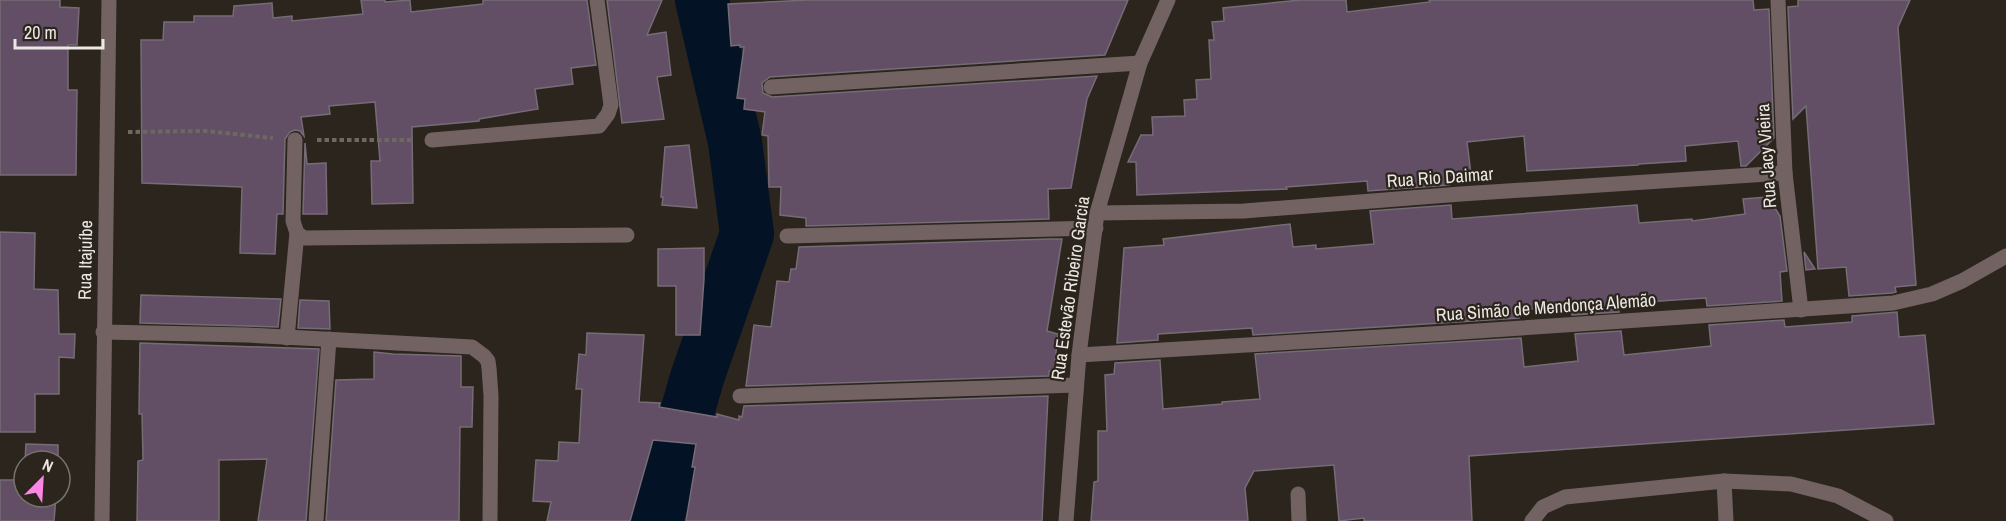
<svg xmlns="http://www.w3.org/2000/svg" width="2006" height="521" font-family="'Archivo Narrow',sans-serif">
<rect width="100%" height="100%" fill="#2b251d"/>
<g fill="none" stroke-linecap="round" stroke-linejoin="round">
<!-- river -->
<polyline stroke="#031224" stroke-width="54" points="656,521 697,378 747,234 735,142 702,0"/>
</g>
<!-- building -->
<g fill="#624f65" stroke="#756c76" stroke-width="1.5">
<polygon points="0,0 60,0 60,7 79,8 77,45 68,45 68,90 77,90 76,175 0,175"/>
<polygon points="361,0 385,0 385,2 410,0 411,12 483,4 483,0 587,0 596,65 571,68 573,84 535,89 538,109 479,119 479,121 412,127 413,203 372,204 371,161 380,161 375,102 329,106 330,114 301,117 304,136 300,131 295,130 290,132 285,139 283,214 277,214 275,254 240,253 242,187 142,183 141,40 163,40 164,22 194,22 194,16 233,16 234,6 272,3 273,18 292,16 292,21 363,14"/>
<polygon points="607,0 662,0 647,35 666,32 671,75 657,77 664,119 622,123"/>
<polygon points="808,0 1128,0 1105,55 770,77 762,83 763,93 772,97 1097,76 1087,99 1071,188 1048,189 1049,219 806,226 806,218 780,215 781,187 769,187 768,136 762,135 765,112 744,109 745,99 737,98 744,47 740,47 740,45 731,46 728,4"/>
<polygon points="1300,0 1346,0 1347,12 1430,2 1429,0 1753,0 1754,10 1769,9 1774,138 1746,166 1741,166 1738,141 1685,146 1686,161 1639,164 1638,165 1527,171 1524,136 1467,142 1471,174 1448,175 1449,185 1368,191 1367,181 1286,187 1287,189 1137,195 1136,162 1128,162 1141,135 1153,135 1152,117 1185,116 1184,100 1197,99 1196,80 1211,79 1209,40 1214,40 1212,22 1224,21 1223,8"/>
<polygon points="1798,0 1910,0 1898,27 1916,285 1895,287 1896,292 1892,293 1849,296 1846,267 1818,269 1806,106 1793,119 1788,7 1798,6"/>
<polygon points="305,143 307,164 326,163 327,214 303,214"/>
<polygon points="689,145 697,208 662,205 663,197 661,197 665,147"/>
<polygon points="1768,197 1780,216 1787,271 1780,272 1782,301 1707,306 1706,298 1675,300 1618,304 1619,312 1572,315 1571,307 1542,308 1518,310 1519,318 1253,335 1252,328 1221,330 1158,334 1158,340 1117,343 1124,248 1164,245 1163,239 1290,224 1293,247 1316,245 1316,249 1374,244 1370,211 1451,205 1452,219 1637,205 1639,223 1692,219 1692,221 1745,214 1743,199"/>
<polygon points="0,232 35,233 34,289 58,290 59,334 75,334 74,358 59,357 59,394 35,394 35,432 0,432"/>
<polygon points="1050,239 1062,239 1047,331 1058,334 1054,371 1049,371 1049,376 746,386 754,325 771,327 777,281 789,282 791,269 796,269 799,247"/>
<polygon points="704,248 704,279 700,335 676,335 676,286 658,286 658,249"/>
<polygon points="1804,252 1815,269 1806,270"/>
<polygon points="141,295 281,299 278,327 140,323"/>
<polygon points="300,300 329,301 330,329 298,328"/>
<polygon points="1897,312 1899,337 1925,335 1934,424 1469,456 1472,521 1364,521 1364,518 1339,521 1334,465 1254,471 1245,488 1248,521 1091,521 1094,482 1098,481 1098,431 1107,431 1105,375 1114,374 1115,363 1160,360 1163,409 1222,404 1222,402 1260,399 1255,354 1521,338 1524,367 1578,361 1575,334 1621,331 1624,355 1711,346 1709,325 1784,320 1785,327 1852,322 1852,316"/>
<polygon points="587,333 644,335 639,402 660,403 659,407 717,417 717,414 739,420 739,416 742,417 744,406 1048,396 1042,521 686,521 695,467 692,467 696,444 653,440 630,521 547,521 551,502 533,501 536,460 558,461 559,442 579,443 582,389 576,389 579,354 586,355"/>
<polygon points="140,343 319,349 306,521 258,521 267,459 219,460 219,521 137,521 138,461 143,460 142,414 139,414"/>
<polygon points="374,352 393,354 461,356 461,387 473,387 472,427 460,427 459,521 326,521 336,380 374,379"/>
<polygon points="26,444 58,445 58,461 25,461"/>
<polygon points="0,480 24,480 24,497 56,497 54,521 0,521"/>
</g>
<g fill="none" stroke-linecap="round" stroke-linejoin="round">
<!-- path -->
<g stroke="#6e6861" stroke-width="4" stroke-dasharray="4.5 3" stroke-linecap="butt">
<polyline points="128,132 205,131 273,138"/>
<polyline points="317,140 411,140"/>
</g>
<!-- minor -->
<g stroke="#726362" stroke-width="15">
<polyline points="1778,0 1785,173 1801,310"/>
<polyline points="771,87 1140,63"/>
<polyline points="295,140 293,221 297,233 304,238 627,235"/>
<polyline points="432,140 599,126 608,114 611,105 597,0"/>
<polyline points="1097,213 1244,211 1461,194 1785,173"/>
<polyline points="787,236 1096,228"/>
<polyline points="103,332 247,335 472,347 484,356 488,361 489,368 491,396 490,521"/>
<polyline points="287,338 297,233"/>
<polyline points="1079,355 1447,333 1893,303 1932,294 1962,281 2006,256"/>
<polyline points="740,396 1076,385"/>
<polyline points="1724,481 1726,521"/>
<polyline points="1298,494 1299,521"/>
<polyline points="102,521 109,0"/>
<polyline points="316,521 329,339"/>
<polyline points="1066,521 1079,355 1097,213 1140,63 1168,0"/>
<polyline points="1532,521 1543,507 1565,497 1724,481 1791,484 1838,496 1886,521"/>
</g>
</g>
<g text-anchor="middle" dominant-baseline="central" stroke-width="4.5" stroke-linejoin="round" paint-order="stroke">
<!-- street labels -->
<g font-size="18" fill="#ece8e3" stroke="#2b251d">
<text transform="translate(1766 156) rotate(-94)">Rua Jacy Vieira</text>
<text transform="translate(1440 177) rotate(-4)">Rua Rio Daimar</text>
<text transform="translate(85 260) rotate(-89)">Rua Itajuíbe</text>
<text transform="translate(1070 288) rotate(-82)">Rua Estevão Ribeiro Garcia</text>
<text transform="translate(1546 307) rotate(-4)">Rua Simão de Mendonça Alemão</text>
</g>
</g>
<!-- north arrow -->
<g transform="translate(42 479) rotate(24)"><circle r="28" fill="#2b251d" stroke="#78736c" stroke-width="1.5"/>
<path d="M0-4.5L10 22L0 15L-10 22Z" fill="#fb87e5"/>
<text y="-9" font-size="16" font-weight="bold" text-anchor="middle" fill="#ece8e3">N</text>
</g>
<!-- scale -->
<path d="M15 39v9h88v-9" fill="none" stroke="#ece8e3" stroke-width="3"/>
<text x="24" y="39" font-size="18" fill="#ece8e3" stroke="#2b251d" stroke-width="4.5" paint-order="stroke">20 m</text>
</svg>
